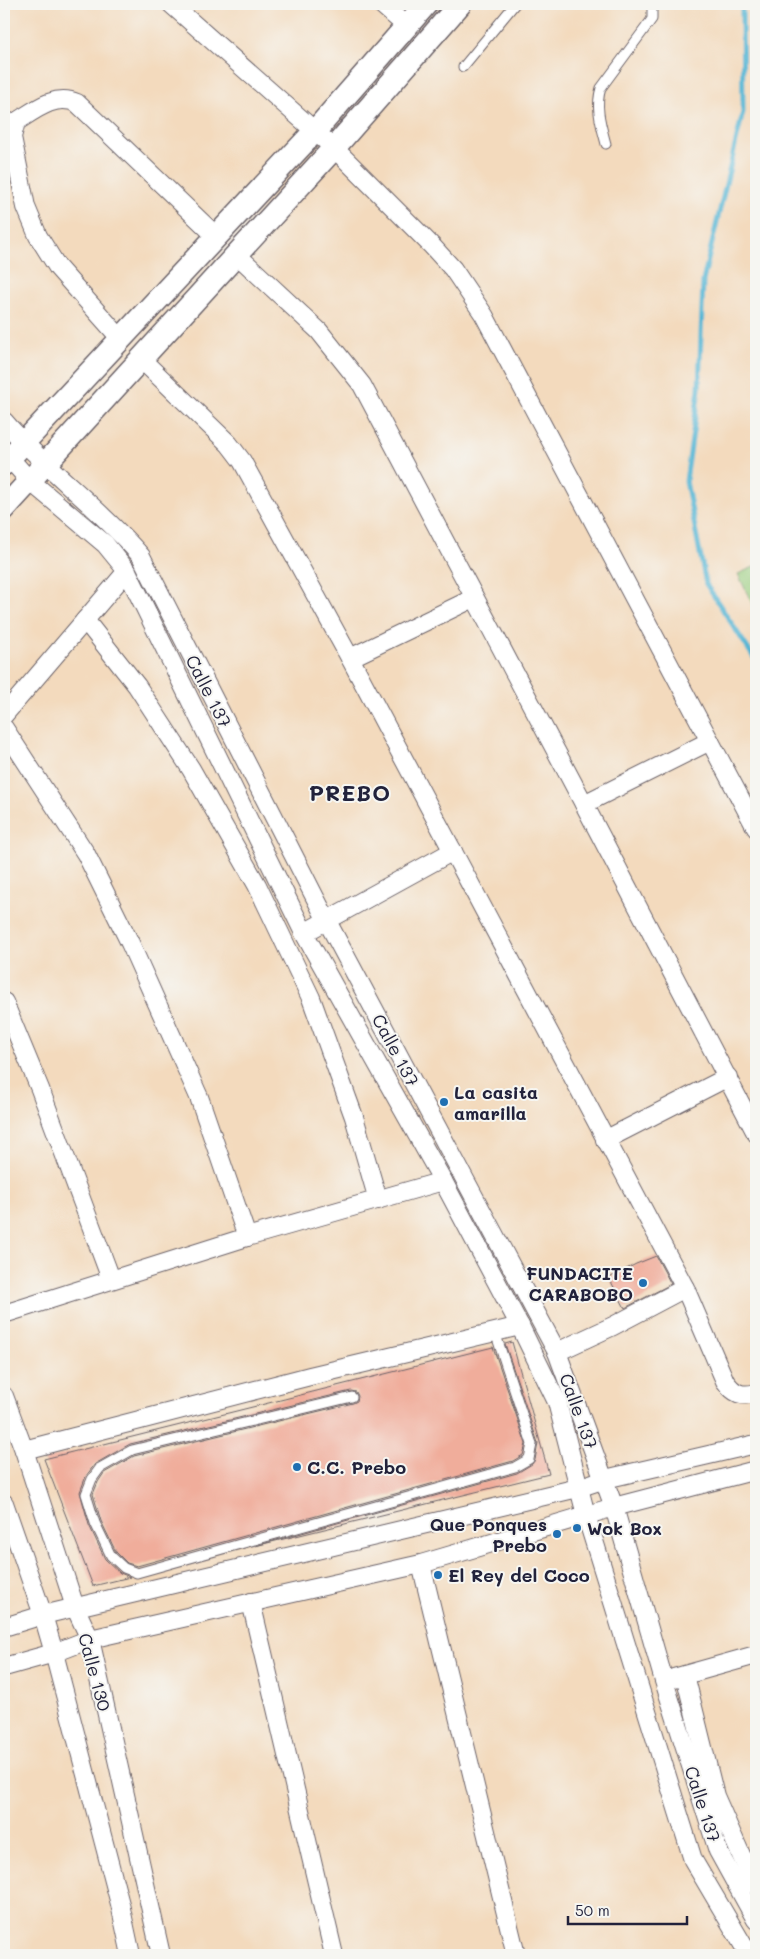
<svg xmlns="http://www.w3.org/2000/svg" width="760" height="1959" font-family="Mali,sans-serif">
<rect width="100%" height="100%" fill="#f6f6f2"/>
<filter id="ink" filterUnits="userSpaceOnUse"><feTurbulence type="fractalNoise" baseFrequency=".02" numOctaves="2"/><feDisplacementMap in="SourceGraphic" scale="10" xChannelSelector="R" yChannelSelector="G"/><feConvolveMatrix kernelMatrix="1 2 1 2 8 2 1 2 1" color-interpolation-filters="sRGB"/></filter>
<filter id="wash" filterUnits="userSpaceOnUse"><feTurbulence type="fractalNoise" baseFrequency=".0096" numOctaves="4" result="noise"/><feDisplacementMap in="SourceGraphic" scale="20" xChannelSelector="R" yChannelSelector="G"/><feGaussianBlur stdDeviation="1.12" result="paint"/><feColorMatrix in="noise" values="0 0 0 0 0 0 0 0 0 0 0 0 0 0 0 0 0 1.4 0 .05"/><feComposite in="paint" operator="in"/></filter>
<g filter="url(#wash)">
<rect width="100%" height="100%" fill="#f3dabd"/>
<!-- green -->
<polygon fill="#98cc7c" stroke="#5d775c" points="756,566 756,612 738,574"/>
<g fill="none" stroke-linecap="round" stroke-linejoin="round">
<!-- stream -->
<polyline stroke="#56b6d4" stroke-width="5" points="742,4 743,112 703,281 699,389 686,481 706,584 756,661"/>
</g>
<g id="blocks">
<!-- building -->
<g fill="#f0ad9b">
<polygon points="656,1256 671,1284 625,1308 609,1278 636,1264"/>
<polygon points="512,1342 549,1474 255,1546 517,1473 532,1464 535,1460 538,1443 505,1344"/>
<polygon points="493,1347 526,1444 523,1455 513,1461 137,1566 127,1563 116,1552 101,1521 93,1494 98,1482 104,1473 134,1456 353,1403 357,1401 358,1396 356,1392 351,1391 130,1444 95,1464 86,1476 80,1492 89,1525 105,1559 120,1573 130,1577 93,1586 44,1459"/>
</g>
</g>
</g>
<g filter="url(#ink)">
<use href="#blocks" fill-opacity="0" stroke="#6b6268" stroke-width="1"/>
<g fill="none" stroke-linecap="round" stroke-linejoin="round">
<defs>
<g id="service">
<polyline points="463,67 515,4"/>
<path d="M606 144C601 125 595 107 601 88L652 19V4"/>
<polyline points="352,1397 132,1450 100,1468 92,1479 86,1494 95,1523 111,1556 124,1568 137,1573 515,1467 529,1459 532,1444 495,1332"/>
</g>
<g id="minor">
<polyline points="171,4 334,148 432,246 453,269 484,315 756,828"/>
<polyline points="381,4 405,25"/>
<polyline points="236,254 319,331 362,385 584,804 756,1133"/>
<path d="M121 339 58 268 38 236 26 207 12 137 16 122C35 110 55 93 77 103L217 237"/>
<path d="M141 359 229 444 242 461 350 658 685 1288 725 1381C734 1394 742 1397 756 1393"/>
<path d="M4 421C46 470 99 507 141 556L327 921 557 1352 614 1507 664 1681 718 1851 756 1920"/>
<polyline points="4,452 30,481 105,544 127,571 304,933 443,1181 520,1326 557,1402 586,1515 693,1860 749,1955"/>
<polyline points="85,620 137,686 191,769 257,885 311,998 354,1117 378,1200"/>
<polyline points="350,658 474,598"/>
<polyline points="4,715 127,571"/>
<polyline points="4,728 86,854 130,943 199,1097 247,1237"/>
<polyline points="584,804 710,741"/>
<polyline points="304,933 453,851"/>
<polyline points="4,1002 40,1089 111,1279"/>
<polyline points="605,1140 728,1077"/>
<polyline points="4,1314 247,1237 443,1181"/>
<polyline points="557,1352 613,1326 685,1288"/>
<polyline points="4,1396 24,1450 75,1607 90,1639 161,1955"/>
<polyline points="24,1450 310,1376 520,1326"/>
<polyline points="4,1503 43,1615 54,1653 120,1904 131,1955"/>
<polyline points="421,1564 516,1955"/>
<polyline points="251,1602 334,1955"/>
<polyline points="4,1627 43,1615 578,1488 605,1479 756,1444"/>
<polyline points="4,1667 54,1653 90,1639 421,1564 614,1507 756,1470"/>
<polyline points="685,1675 715,1796 749,1873 756,1885"/>
<polyline points="674,1678 756,1655"/>
</g>
<g id="tertiary">
<polyline points="4,464 315,131 426,4"/>
<polyline points="4,509 334,148 460,4"/>
</g>
</defs>
<!-- service casing -->
<use href="#service" stroke="#6b6268" stroke-width="11"/>
<!-- minor casing -->
<use href="#minor" stroke="#6b6268" stroke-width="20"/>
<!-- tertiary casing -->
<use href="#tertiary" stroke="#6b6268" stroke-width="25"/>
<!-- service -->
<use href="#service" stroke="#fff" stroke-width="9"/>
<!-- minor -->
<use href="#minor" stroke="#fff" stroke-width="18"/>
<!-- tertiary -->
<use href="#tertiary" stroke="#fff" stroke-width="22"/>
</g>
</g>
<!-- markers -->
<g fill="#1f6fb2" stroke="#f6f6f2" stroke-width="2">
<circle cx="444" cy="1102" r="5"/>
<circle cx="643" cy="1283" r="5"/>
<circle cx="297" cy="1467" r="5"/>
<circle cx="577" cy="1528" r="5"/>
<circle cx="557" cy="1534" r="5"/>
<circle cx="438" cy="1575" r="5"/>
</g>
<g text-anchor="middle" dominant-baseline="central" stroke-width="4" stroke-linejoin="round" paint-order="stroke">
<!-- street labels -->
<g font-size="18" fill="#22223b" stroke="#f6f6f2">
<text transform="translate(209 691) rotate(63)">Calle 137</text>
<text transform="translate(396 1050) rotate(62)">Calle 137</text>
<text transform="translate(579 1411) rotate(70)">Calle 137</text>
<text transform="translate(95 1672) rotate(75)">Calle 130</text>
<text transform="translate(703 1804) rotate(72)">Calle 137</text>
</g>
<!-- poi labels -->
<g font-size="18" font-weight="bold" fill="#22223b" stroke="#f6f6f2" text-anchor="start">
<text x="454" y="1092">La casita<tspan x="454" dy="21">amarilla</tspan></text>
<text x="633" y="1273" text-anchor="end">FUNDACITE<tspan x="633" dy="21">CARABOBO</tspan></text>
<text x="307" y="1467">C.C. Prebo</text>
<text x="547" y="1524" text-anchor="end">Que Ponques<tspan x="547" dy="21">Prebo</tspan></text>
<text x="587" y="1528">Wok Box</text>
<text x="448" y="1575">El Rey del Coco</text>
</g>
<!-- district labels -->
<g font-size="22" font-weight="bold" letter-spacing="1" fill="#22223b" stroke="#f6f6f2">
<text x="350" y="792">PREBO</text>
</g>
</g>
<!-- margin -->
<rect width="760" height="1959" fill="none" stroke="#f6f6f2" stroke-width="20"/>
<!-- scale -->
<path d="M568 1916v8h119v-8" fill="none" stroke="#22223b" stroke-width="2.5"/>
<text x="575" y="1916" font-size="15" fill="#22223b" stroke="#f6f6f2" stroke-width="4" paint-order="stroke">50 m</text>
</svg>
